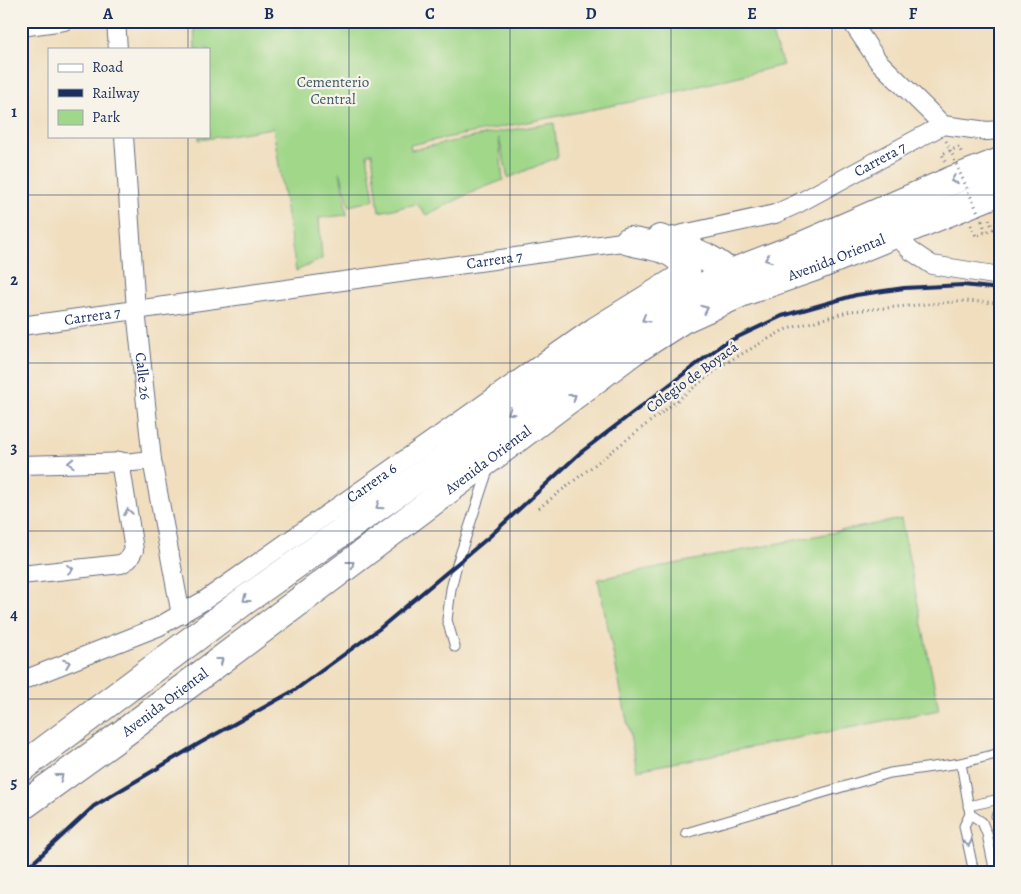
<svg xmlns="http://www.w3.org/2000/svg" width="1021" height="894" font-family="Alegreya,serif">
<rect width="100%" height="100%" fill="#f7f3e8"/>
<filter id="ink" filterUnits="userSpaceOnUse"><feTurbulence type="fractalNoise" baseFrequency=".02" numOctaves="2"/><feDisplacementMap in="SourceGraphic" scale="10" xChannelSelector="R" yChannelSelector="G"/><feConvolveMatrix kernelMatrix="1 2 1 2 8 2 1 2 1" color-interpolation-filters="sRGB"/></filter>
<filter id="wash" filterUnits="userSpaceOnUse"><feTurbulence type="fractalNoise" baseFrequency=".0096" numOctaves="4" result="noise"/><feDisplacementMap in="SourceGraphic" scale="20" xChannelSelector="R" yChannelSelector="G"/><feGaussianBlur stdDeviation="1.12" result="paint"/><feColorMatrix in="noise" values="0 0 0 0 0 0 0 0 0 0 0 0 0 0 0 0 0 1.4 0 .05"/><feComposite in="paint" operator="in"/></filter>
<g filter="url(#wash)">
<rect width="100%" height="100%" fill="#f0debe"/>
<!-- green -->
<g fill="#a0d789" stroke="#5e8374">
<polygon points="194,21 767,21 783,65 651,98 410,145 411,150 498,132 554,123 558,157 508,178 499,138 503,180 475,191 426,215 417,204 379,212 372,153 367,154 374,200 349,206 340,171 347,215 319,218 322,259 296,271 273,128 199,140 199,136 209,136 209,49 195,49"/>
<polygon points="901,519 939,710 637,770 598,579"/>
</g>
</g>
<g filter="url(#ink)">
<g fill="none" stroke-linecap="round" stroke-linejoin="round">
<defs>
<g id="lane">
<polyline points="455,647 447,620 451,589 457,564 488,470"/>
<polyline points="961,763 970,814 982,822 987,834 995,873"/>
<polyline points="968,806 1000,799"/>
<polyline points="970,814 964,826 974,873"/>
<polyline points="996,816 1000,815"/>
<polyline points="686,833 890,773 961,763 1000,753"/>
</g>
<g id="street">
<polyline points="116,21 118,49"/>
<polyline points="851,21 878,61 943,125 987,131 1000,130"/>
<polyline points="21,27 64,21"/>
<path id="s1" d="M124 136 136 310 152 460 181 615"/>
<polyline points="896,235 911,251 932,265 1000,276"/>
<path id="s2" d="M21 326 629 241 660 239 775 214 797 204 943 125"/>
<polyline points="21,465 133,462 152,460"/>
<polyline points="21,575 121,564 129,559 134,550 120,461"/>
<path id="s3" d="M21 681 158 627 205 600 593 327 693 265"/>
</g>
<g id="primary">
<path d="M660 239C688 250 722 259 739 285"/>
<path d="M629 241C649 246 681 247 686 271 688 278 687 287 687 295"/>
<polyline points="21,768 244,601 631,327 687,295 731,273 804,245 953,180 1000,162"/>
<path id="s4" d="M21 807 125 732 633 351 683 319 743 292 814 267 1000 191"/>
</g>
</defs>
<!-- lane casing -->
<use href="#lane" stroke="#666c80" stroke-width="11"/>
<!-- street casing -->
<use href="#street" stroke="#666c80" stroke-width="20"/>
<!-- primary casing -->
<use href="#primary" stroke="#666c80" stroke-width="30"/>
<!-- path -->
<g stroke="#666c80" stroke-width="3" stroke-dasharray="1 4" stroke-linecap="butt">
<polyline points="946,141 954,158"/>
<polyline points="945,161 942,154 959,147 962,154"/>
<polyline points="982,221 986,232"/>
<polyline points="971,225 976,236 993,229 988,217"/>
<polyline points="539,508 724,364 784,330 851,311 964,301 1000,303"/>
</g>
<!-- lane -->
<use href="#lane" stroke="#fff" stroke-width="9"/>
<!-- street -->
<use href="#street" stroke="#fff" stroke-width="18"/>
<!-- primary -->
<use href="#primary" stroke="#fff" stroke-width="28"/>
<!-- rail -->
<polyline stroke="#1b2f5e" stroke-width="4" points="22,873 94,806 200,743 295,690 379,629 489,537 580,453 723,344 782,316 856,295 904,288 963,285 1000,289"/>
<!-- path-bridge -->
<polyline stroke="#666c80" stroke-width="3" stroke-dasharray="1 4" stroke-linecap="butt" points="954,160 982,221"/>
</g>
<!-- one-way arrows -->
<defs><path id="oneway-chevron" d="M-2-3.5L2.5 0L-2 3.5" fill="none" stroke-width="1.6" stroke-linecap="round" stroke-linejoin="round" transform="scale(1.25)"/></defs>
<g stroke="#8d97ae">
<use href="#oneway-chevron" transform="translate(954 180) rotate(158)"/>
<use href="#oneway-chevron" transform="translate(768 259) rotate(159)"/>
<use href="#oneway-chevron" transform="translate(705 309) rotate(-24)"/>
<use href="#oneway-chevron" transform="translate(645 319) rotate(150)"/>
<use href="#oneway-chevron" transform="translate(573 397) rotate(-37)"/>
<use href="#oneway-chevron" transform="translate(511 412) rotate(145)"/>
<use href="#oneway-chevron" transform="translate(71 463) rotate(178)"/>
<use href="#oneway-chevron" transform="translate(379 506) rotate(145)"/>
<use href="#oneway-chevron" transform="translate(128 512) rotate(-99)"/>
<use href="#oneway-chevron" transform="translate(351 564) rotate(-37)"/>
<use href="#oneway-chevron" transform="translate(70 569) rotate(-6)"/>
<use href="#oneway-chevron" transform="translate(246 599) rotate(144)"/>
<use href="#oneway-chevron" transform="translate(220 661) rotate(-37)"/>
<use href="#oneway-chevron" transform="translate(67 663) rotate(-21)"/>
<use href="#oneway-chevron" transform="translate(60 777) rotate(-37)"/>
<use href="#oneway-chevron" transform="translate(968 843) rotate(78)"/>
</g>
</g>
<!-- grid -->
<path fill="none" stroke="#1b2f5e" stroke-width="1" stroke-opacity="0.55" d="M188 21V49M349 21V873M510 21V873M671 21V873M832 21V873M188 136V873M21 195H1000M21 363H1000M21 531H1000M21 699H1000"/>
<g text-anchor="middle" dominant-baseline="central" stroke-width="4.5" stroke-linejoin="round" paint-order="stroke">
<!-- park labels -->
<g font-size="15" fill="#3c5969" stroke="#f7f3e8">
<text x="333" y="82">Cementerio<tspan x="333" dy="17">Central</tspan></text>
</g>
<!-- street labels -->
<g font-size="15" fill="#1b2f5e" stroke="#f7f3e8">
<text stroke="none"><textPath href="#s2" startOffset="881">Carrera 7</textPath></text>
<text stroke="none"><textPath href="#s4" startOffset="988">Avenida Oriental</textPath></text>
<text stroke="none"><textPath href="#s2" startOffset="478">Carrera 7</textPath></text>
<text stroke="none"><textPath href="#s2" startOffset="72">Carrera 7</textPath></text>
<text stroke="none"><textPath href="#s1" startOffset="241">Calle 26</textPath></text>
<text transform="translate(692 377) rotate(-36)">Colegio de Boyacá</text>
<text stroke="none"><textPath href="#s4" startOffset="582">Avenida Oriental</textPath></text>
<text stroke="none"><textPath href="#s3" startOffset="405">Carrera 6</textPath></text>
<text stroke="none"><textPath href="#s4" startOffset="178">Avenida Oriental</textPath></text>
</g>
</g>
<!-- margin -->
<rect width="1021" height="894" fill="none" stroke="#f7f3e8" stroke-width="55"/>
<!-- legend -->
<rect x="48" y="48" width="162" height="90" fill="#f7f3e8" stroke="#9fa5b1"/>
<rect x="58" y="64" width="25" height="8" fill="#ffffff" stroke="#9fa5b1"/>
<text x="92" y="72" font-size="15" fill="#1b2f5e">Road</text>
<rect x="58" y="89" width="25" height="8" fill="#1b2f5e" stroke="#9fa5b1"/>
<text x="92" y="98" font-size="15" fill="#1b2f5e">Railway</text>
<rect x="58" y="110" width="25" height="15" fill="#a0d789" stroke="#9fa5b1"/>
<text x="92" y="122" font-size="15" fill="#1b2f5e">Park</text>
<rect x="28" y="28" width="966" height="838" fill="none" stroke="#1b2f5e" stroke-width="2"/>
<g font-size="16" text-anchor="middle" font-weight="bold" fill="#1b2f5e">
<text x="108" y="19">A</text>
<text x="269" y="19">B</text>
<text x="430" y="19">C</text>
<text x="591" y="19">D</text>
<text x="752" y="19">E</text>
<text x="913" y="19">F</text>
<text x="14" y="117">1</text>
<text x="14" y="285">2</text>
<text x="14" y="453">3</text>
<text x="14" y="620">4</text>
<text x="14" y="788">5</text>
</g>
</svg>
